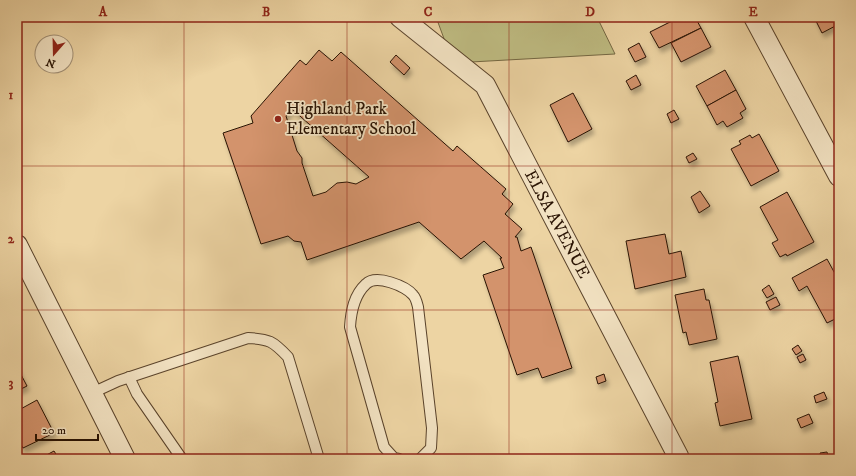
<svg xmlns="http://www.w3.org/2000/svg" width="856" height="476" font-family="'IM FELL DW Pica',serif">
<defs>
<filter id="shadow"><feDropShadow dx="2.5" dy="4.5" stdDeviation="2" flood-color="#0004"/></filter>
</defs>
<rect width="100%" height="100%" fill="#edd4a3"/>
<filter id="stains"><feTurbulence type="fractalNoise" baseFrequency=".005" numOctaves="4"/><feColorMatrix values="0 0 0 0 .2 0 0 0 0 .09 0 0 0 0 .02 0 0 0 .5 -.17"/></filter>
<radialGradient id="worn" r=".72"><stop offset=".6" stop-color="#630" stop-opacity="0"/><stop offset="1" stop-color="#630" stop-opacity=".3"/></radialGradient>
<!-- green -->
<polygon fill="#bebb81" stroke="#746742" points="436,17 597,17 615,54 453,63"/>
<!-- building -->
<g fill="#d3936c" stroke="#291303" fill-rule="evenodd" filter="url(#shadow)">
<polygon points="670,17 695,17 701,28 659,48 650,32 672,21"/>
<polygon points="814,17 839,17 839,24 822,33"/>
<polygon points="701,28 711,47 681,62 671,43"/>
<polygon points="639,43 646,57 635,62 628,49"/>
<path d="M319 50 332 61 341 52 453 151 457 146 506 189 502 194 513 204 505 214 522 229 515 237H517L521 251 531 247 572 368 542 378 538 368 517 375 483 275 504 268 500 258H502L484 241 461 259 419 222 307 260 301 242 294 241 288 236 261 244 223 133 253 123 251 116 300 60 306 65ZM292 109 369 177 356 184 347 182 337 183 326 192 313 196 302 163V158L297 151 286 116Z"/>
<polygon points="396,55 410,68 404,75 390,62"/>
<polygon points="725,70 736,90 707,106 696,86"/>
<polygon points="636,75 641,85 631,90 626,81"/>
<polygon points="736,90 746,109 740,113 743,118 727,127 723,121 717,125 707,106"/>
<polygon points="573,93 592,129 568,142 550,105"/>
<polygon points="674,110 679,119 671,123 667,114"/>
<polygon points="759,134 779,171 751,186 731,149 741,144 739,141 750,135 752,138"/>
<polygon points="693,153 697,159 689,163 686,157"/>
<polygon points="700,191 710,206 699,213 691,197"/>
<polygon points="787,192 814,242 787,256 786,254 780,257 772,243 778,240 760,207"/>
<polygon points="665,234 669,254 681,251 686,277 635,289 626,241"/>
<polygon points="827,259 839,281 839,317 827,323 807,286 799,291 792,278"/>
<polygon points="769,285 774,294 767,298 762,290"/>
<polygon points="704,289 706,300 709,300 717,339 689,345 686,332 683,333 675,295"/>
<polygon points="776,297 780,305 770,310 766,302"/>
<polygon points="798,345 802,351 796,355 792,349"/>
<polygon points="803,354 806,360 800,363 797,357"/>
<polygon points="738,356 752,419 720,426 715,403 718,402 710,362"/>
<polygon points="17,367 27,386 17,391"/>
<polygon points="604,374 606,381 598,384 596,377"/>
<polygon points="824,392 827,399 816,403 814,396"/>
<polygon points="37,400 54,433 23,448 18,439 17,440 17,411"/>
<polygon points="809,414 813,423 801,428 797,419"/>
<polygon points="54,451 59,459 39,459"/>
<polygon points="827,452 828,456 821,457 820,453"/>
<polygon points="804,456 805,459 800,459 799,457"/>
</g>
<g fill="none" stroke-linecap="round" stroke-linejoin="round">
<defs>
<g id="service">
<polyline points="129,377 137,394 182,459"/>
<path d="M92 393 118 381 248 338C269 339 273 341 288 357L319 459"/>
<path d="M399 459 394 458 384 447 350 327C351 311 354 295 366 284 376 274 406 286 413 295 416 298 417 303 418 307L432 428 431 448 420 459"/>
</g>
<g id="minor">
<polyline points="400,17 485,85 678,456 679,459"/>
<polyline points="754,17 839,176"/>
<polyline points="17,245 125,459"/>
</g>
</defs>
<!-- service casing -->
<use href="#service" stroke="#5a432b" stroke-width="12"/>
<!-- minor casing -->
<use href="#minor" stroke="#5a432b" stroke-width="22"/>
<!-- service -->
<use href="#service" stroke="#f3e3c3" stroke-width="10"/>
<!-- minor -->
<use href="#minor" stroke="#f3e3c3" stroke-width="20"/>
</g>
<!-- grid -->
<path fill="none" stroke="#8f2418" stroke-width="1" stroke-opacity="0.55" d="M184 17V459M347 17V459M509 17V459M672 17V459M17 166H839M17 310H839"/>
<!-- markers -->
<circle fill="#8f2418" stroke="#f3e3c3" stroke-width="1.5" cx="278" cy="119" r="4"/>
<g text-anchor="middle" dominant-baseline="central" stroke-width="3.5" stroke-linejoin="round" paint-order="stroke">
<!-- poi labels -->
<g font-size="17" fill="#291303" stroke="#f3e3c3" text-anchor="start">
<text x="286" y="109">Highland Park<tspan x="286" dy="20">Elementary School</tspan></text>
</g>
<!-- street labels -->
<g font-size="17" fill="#291303" stroke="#f3e3c3">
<text transform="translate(557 224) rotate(62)">ELSA AVENUE</text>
</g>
</g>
<!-- margin -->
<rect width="856" height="476" fill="none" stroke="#edd4a3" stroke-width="44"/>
<!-- north arrow -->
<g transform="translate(54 54) rotate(200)"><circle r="19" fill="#f3e3c3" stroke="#a29076"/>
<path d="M0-3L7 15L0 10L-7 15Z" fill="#8f2418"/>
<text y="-6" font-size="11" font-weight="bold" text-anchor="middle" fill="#291303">N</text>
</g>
<!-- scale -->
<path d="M36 434v6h62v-6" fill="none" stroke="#291303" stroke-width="2"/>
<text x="42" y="434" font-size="12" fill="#291303" stroke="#f3e3c3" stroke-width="3" paint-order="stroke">20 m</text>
<rect x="22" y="22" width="812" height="432" fill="none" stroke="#8f2418" stroke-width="1.5"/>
<g font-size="13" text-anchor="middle" font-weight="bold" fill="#8f2418">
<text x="103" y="16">A</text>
<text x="266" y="16">B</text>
<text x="428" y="16">C</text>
<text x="590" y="16">D</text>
<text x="753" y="16">E</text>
<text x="11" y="99">1</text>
<text x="11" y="243">2</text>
<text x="11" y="387">3</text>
</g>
<rect width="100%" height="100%" filter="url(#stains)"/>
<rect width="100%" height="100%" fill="url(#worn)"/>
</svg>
